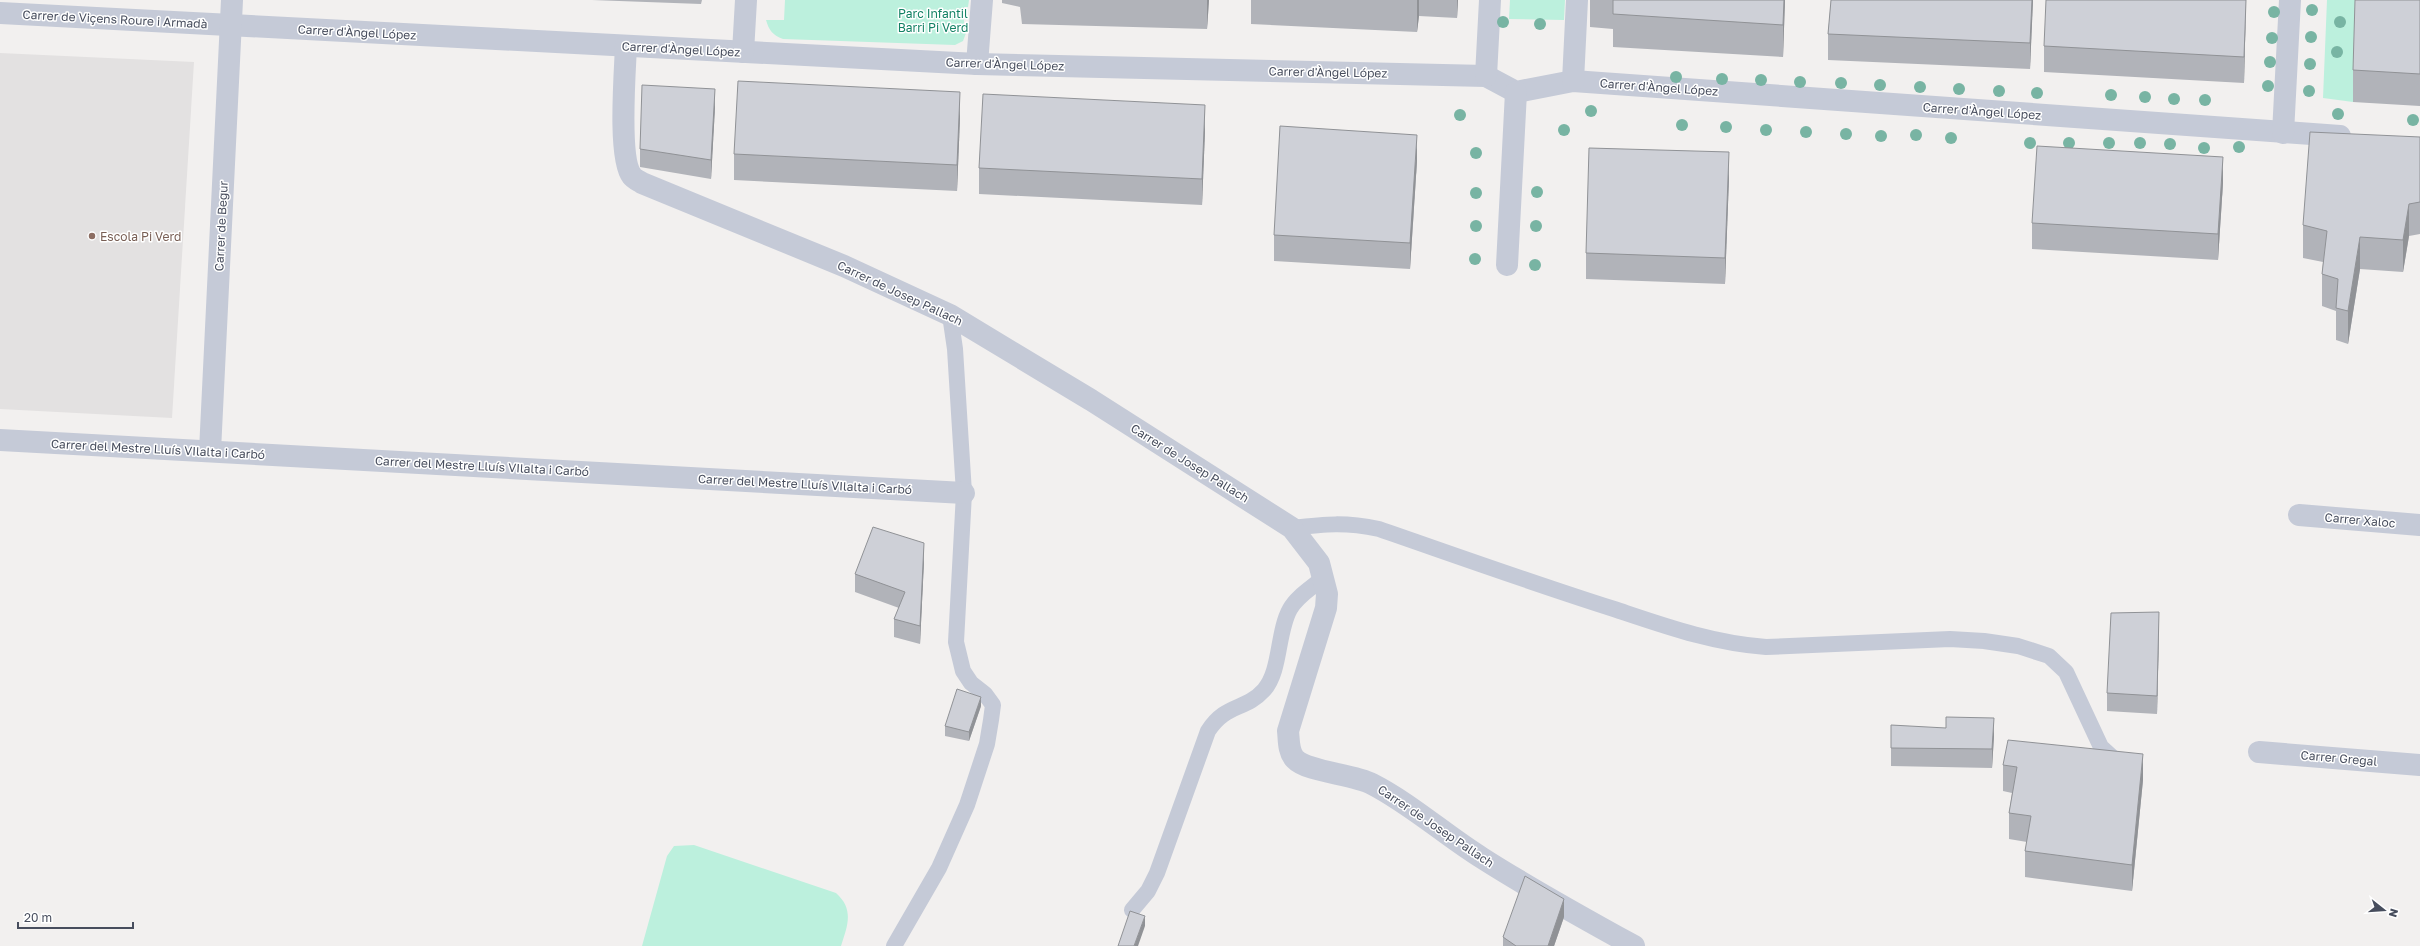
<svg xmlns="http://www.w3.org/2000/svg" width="2420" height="946" font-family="'Golos Text',sans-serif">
<rect width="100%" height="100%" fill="#f2f0ef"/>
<!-- education -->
<polygon fill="#e3e1e1" points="0,53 194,62 172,418 0,409"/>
<!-- green -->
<g fill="#bcf0dd">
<path d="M785 0H969L968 7H964V25H969L963 41 955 45 783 39C772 35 769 30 766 20H784Z"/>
<polygon points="1510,0 1565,0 1564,20 1509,19"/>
<polygon points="2327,0 2358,0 2356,12 2353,102 2323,98"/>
<path d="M694 845 836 893C854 909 848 925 841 946H642L667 856 674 846Z"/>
</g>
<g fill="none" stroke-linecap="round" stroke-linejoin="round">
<!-- service -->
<g stroke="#c5cad7" stroke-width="16">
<path d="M1292 528C1326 524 1345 522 1379 529 1457 556 1535 584 1614 609 1665 626 1712 643 1766 647L1950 639 1984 641 2018 646 2049 656 2066 672 2101 747 2112 757 2119 767"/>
<path d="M1132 910 1148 891 1157 873 1208 731C1226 703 1245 711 1264 690 1281 671 1277 632 1290 609 1297 596 1313 587 1324 577"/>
<polyline points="894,946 939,868 967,805 987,744 991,720 993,705 985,694 971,683 963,671 956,642 964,493 955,349 950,315"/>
</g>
<!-- minor -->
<g stroke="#c5cad7" stroke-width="22">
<polyline points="0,13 977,64 1486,76 1516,92 1573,81 2340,136"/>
<path d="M626 46C625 71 618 159 632 176 634 179 639 181 642 183L844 266 950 315 1091 400 1292 528 1319 563 1327 594 1326 608 1288 731C1289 739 1288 752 1295 759 1307 772 1353 774 1372 784 1411 804 1445 835 1482 858 1532 890 1583 918 1634 946"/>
<polyline points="743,52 746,0"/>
<polyline points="977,64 982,0"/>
<polyline points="1486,76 1490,0"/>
<polyline points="1573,81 1577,0"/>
<polyline points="2283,133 2290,0"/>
<polyline points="1507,265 1516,92"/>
<polyline points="0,440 964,493"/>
<polyline points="210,451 232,0"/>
<polyline points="2299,515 2420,525"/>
<polyline points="2259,752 2420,765"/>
</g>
</g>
<!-- trees -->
<g fill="#78b4a3">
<circle cx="2312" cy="10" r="6"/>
<circle cx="2274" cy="12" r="6"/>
<circle cx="1503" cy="22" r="6"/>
<circle cx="2340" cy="22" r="6"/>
<circle cx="1540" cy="24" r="6"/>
<circle cx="2311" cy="37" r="6"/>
<circle cx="2272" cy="38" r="6"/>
<circle cx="2337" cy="52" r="6"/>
<circle cx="2270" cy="62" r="6"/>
<circle cx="2310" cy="64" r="6"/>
<circle cx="1676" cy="77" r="6"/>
<circle cx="1722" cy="79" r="6"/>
<circle cx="1761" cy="80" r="6"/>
<circle cx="1800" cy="82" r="6"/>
<circle cx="1841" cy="83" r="6"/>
<circle cx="1880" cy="85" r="6"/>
<circle cx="2268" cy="86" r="6"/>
<circle cx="1920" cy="87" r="6"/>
<circle cx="1959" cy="89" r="6"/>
<circle cx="1999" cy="91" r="6"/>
<circle cx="2309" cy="91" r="6"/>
<circle cx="2037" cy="93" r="6"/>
<circle cx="2111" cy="95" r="6"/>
<circle cx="2145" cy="97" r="6"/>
<circle cx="2174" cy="99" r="6"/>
<circle cx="2205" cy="100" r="6"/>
<circle cx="1591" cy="111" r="6"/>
<circle cx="2338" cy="114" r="6"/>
<circle cx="1460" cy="115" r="6"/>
<circle cx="2413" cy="120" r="6"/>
<circle cx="1682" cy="125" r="6"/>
<circle cx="1726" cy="127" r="6"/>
<circle cx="1564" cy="130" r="6"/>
<circle cx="1766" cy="130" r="6"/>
<circle cx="1806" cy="132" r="6"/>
<circle cx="1846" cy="134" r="6"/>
<circle cx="1916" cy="135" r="6"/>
<circle cx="1881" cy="136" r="6"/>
<circle cx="1951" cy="138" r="6"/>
<circle cx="2030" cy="143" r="6"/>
<circle cx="2069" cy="143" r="6"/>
<circle cx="2109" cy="143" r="6"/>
<circle cx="2140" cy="143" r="6"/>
<circle cx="2170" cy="144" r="6"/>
<circle cx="2239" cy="147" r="6"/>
<circle cx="2204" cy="148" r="6"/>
<circle cx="1476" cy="153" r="6"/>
<circle cx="1537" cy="192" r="6"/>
<circle cx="1476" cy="193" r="6"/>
<circle cx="1476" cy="226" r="6"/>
<circle cx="1536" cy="226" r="6"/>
<circle cx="1475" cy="259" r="6"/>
<circle cx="1535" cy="265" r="6"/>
</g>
<!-- wall -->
<g fill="#b1b3b9">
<polygon points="592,0 702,0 701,4"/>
<polygon points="1002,0 1209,0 1207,29 1022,24 1020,7 1002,3"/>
<polygon points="1251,0 1458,0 1457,18 1419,16 1417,32 1251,24"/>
<polygon points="1590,0 1785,0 1783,57 1613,47 1613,29 1590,27"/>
<polygon points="1831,0 2033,0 2030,69 1828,60 1828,34"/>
<polygon points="2246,0 2244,83 2044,72 2044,46"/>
<polygon points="2420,0 2420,106 2353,102 2353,70"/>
<polygon points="715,107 711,179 640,167 640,149"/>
<polygon points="960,118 957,191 734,180 734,154"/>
<polygon points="1205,131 1202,205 979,194 979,168"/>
<polygon points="2420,137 2420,234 2409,236 2403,272 2360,269 2348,344 2336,340 2336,311 2322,306 2322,274 2323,262 2303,258 2303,225"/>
<polygon points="1417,161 1410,269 1274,261 1274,235"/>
<polygon points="1729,178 1725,284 1586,279 1586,253"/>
<polygon points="2223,183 2218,260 2032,249 2032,223"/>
<polygon points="924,561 920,644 894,637 894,619 899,608 855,592 855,574"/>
<polygon points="2159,630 2157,714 2107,711 2107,693"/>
<polygon points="981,706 969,741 945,736 945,726"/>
<polygon points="1891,725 1994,736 1992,768 1891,766"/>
<polygon points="2003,765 2143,780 2132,891 2025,877 2025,851 2027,842 2009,839 2009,813 2012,793 2003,791"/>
<polygon points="1564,917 1554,946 1503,946 1503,937"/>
</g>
<!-- shaded-wall -->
<g fill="#909296">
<polygon points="1207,0 1209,0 1207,29"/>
<polygon points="1417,0 1419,0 1419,16 1417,32"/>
<polygon points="1457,0 1458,0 1457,18"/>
<polygon points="1784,0 1785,0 1783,57 1783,25"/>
<polygon points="2032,0 2033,0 2030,69 2030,43"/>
<polygon points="2246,0 2246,5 2244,83 2244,57"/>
<polygon points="715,89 715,107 711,179 711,160"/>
<polygon points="960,92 960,118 957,191 957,165"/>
<polygon points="1205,105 1205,131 1202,205 1202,179"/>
<polygon points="1417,135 1417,161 1410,269 1410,243"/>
<polygon points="1729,152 1729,178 1725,284 1725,258"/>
<polygon points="2223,157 2223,183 2218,260 2218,234"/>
<polygon points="2409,204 2409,236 2403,272 2403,240"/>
<polygon points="2360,237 2360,269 2348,344 2348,311"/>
<polygon points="924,543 924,561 920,644 920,626"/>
<polygon points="2159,612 2159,630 2157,714 2157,696"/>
<polygon points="981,697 981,706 969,741 969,732"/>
<polygon points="1994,718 1994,736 1992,768 1992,749"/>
<polygon points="2143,754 2143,780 2132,891 2132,865"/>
<polygon points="1564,899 1564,917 1554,946 1548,946"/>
<polygon points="1145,916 1145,926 1138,946 1134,946"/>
</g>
<!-- building -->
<g fill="#ced0d7" stroke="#909296">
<polygon points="1613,0 1784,0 1783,25 1613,14"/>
<polygon points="1831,0 2032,0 2030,43 1828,34"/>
<polygon points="2046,0 2246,0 2244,57 2044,46"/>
<polygon points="2355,0 2420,0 2420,74 2353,70"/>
<polygon points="738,81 960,92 957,165 734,154"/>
<polygon points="642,85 715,89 711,160 640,149"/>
<polygon points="983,94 1205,105 1202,179 979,168"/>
<polygon points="1280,126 1417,135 1410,243 1274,235"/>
<polygon points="2310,132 2420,137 2420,202 2409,204 2403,240 2360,237 2348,311 2336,308 2338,279 2322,274 2327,231 2303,225"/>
<polygon points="2037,146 2223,157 2218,234 2032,223"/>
<polygon points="1589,148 1729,152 1725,258 1586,253"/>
<polygon points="873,527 924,543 920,626 894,619 905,592 855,574"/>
<polygon points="2159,612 2157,696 2107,693 2111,613"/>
<polygon points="957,689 981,697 969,732 945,726"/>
<polygon points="1946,717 1994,718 1992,749 1891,748 1891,725 1946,728"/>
<polygon points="2008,740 2143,754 2132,865 2025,851 2031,816 2009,813 2017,767 2003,765"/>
<polygon points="1525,876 1564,899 1548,946 1516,946 1503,937"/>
<polygon points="1130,911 1145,916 1134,946 1118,946"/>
</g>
<!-- markers -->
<circle fill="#8d6e63" stroke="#fff" stroke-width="1.5" cx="92" cy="236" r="4"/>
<g text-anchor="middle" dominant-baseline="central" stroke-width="3" stroke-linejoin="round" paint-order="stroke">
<!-- park labels -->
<g font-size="12" fill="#148265" stroke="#fff">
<text x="933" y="13">Parc Infantil<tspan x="933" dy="14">Barri Pi Verd</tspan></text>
</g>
<!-- street labels -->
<g font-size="12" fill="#474d5d" stroke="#fff">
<text transform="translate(115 19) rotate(3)">Carrer de Viçens Roure i Armadà</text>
<text transform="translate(357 32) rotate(3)">Carrer d'Àngel López</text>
<text transform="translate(681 49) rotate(3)">Carrer d'Àngel López</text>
<text transform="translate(1005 64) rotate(2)">Carrer d'Àngel López</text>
<text transform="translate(1328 72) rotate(1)">Carrer d'Àngel López</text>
<text transform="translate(1659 87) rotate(4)">Carrer d'Àngel López</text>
<text transform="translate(1982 111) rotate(4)">Carrer d'Àngel López</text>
<text transform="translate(221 226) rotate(-87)">Carrer de Begur</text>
<text transform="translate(900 293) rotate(25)">Carrer de Josep Pallach</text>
<text transform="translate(158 449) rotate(3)">Carrer del Mestre Lluís VIlalta i Carbó</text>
<text transform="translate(1190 463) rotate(32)">Carrer de Josep Pallach</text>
<text transform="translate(482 466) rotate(3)">Carrer del Mestre Lluís VIlalta i Carbó</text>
<text transform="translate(805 484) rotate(3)">Carrer del Mestre Lluís VIlalta i Carbó</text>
<text transform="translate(2360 520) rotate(5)">Carrer Xaloc</text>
<text transform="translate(2339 758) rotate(5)">Carrer Gregal</text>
<text transform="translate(1436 826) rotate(34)">Carrer de Josep Pallach</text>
</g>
<!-- education labels -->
<g font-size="12" fill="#785e54" stroke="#fff" text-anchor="start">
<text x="100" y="236">Escola Pi Verd</text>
</g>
</g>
<!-- north arrow -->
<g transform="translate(2384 910) rotate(107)" stroke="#ffffff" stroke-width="3" paint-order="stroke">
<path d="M0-3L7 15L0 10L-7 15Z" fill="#474d5d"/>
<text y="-6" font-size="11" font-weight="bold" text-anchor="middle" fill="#474d5d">N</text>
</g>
<!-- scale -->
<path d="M18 922v6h115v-6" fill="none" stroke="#474d5d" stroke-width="2"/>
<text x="24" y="922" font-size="12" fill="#474d5d" stroke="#ffffff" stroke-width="3" paint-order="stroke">20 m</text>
</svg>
